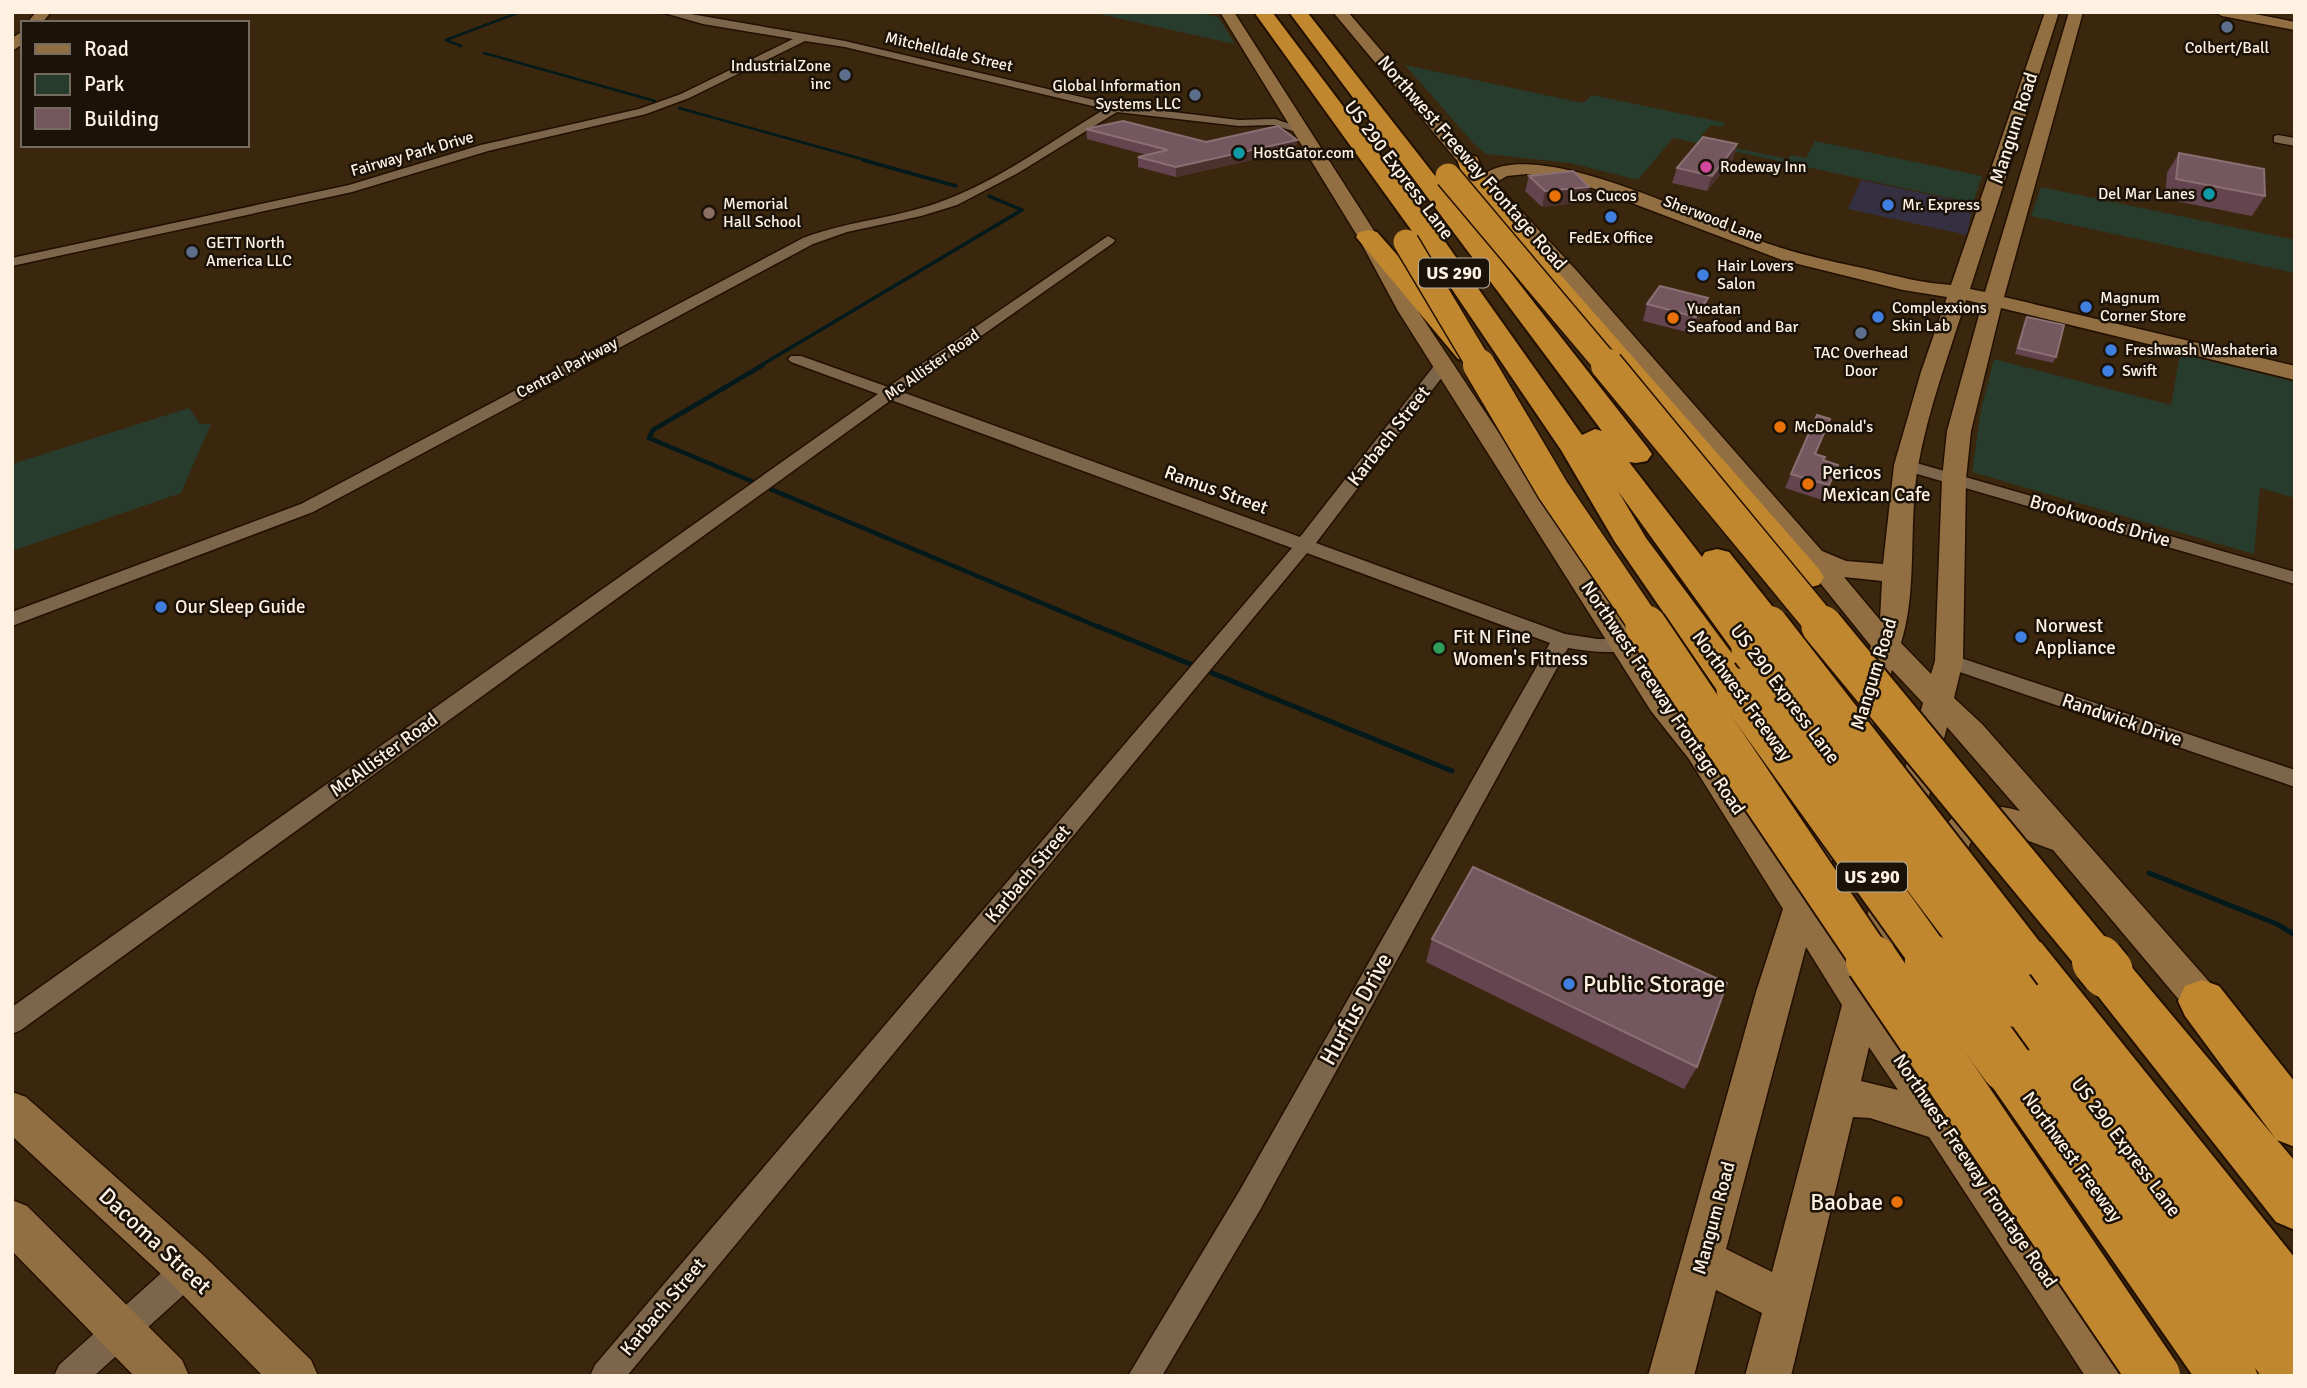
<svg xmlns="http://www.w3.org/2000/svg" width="2307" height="1388" font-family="Signika,sans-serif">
<rect width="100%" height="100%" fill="#3b270e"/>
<!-- commercial -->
<polygon fill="#343041" points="1861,180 1973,204 1967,235 1848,209"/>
<!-- green -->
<g fill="#273c2d">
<polygon points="1090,12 1196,12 1218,17 1235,44"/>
<polygon points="1405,65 1583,103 1592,95 1726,123 1722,127 1711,125 1701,136 1713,139 1711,143 1788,159 1791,155 1806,158 1815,141 1982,176 1973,203 1673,138 1638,180 1570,163 1486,154 1474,144"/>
<polygon points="2041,187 2295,240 2295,273 2031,216"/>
<polygon points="2180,354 2295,382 2295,498 2260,488 2254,554 1972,472 1981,410 1994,359 2171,405"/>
<polygon points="189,408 200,424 211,424 181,493 12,551 12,464"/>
</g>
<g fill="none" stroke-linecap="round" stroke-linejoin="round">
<!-- stream-far3 -->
<g stroke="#021a1b" stroke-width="2.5">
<polyline points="461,46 446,40 520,12"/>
<polyline points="484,53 655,101"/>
<polyline points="679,108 869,161"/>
</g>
<!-- stream-far2 -->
<g stroke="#021a1b" stroke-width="3.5">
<polyline points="863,160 956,186"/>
<polyline points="760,366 1022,210 989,196"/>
</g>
<!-- stream-far1 -->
<polyline stroke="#021a1b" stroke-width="4.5" points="763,365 653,430 649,438 1101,628"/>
<!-- stream -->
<g stroke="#021a1b" stroke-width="5">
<polyline points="1097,626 1452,771"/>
<polyline points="2149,873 2277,924 2295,935"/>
</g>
<defs>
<g id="street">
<path d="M661 12H679L845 41 1115 105 1239 120 1275 119 1308 130 1302 134 1274 125 1239 126 1117 112 1018 173 957 205 921 216 847 232 813 244 313 512 12 626V612L301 504 803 238C850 220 901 218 948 199 1004 177 1053 140 1105 109L845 47 805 41 689 98 646 114 488 151 352 192 12 266V258L349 185 481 145 639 109 681 94 793 39 703 24Z"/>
<polygon points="2278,135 2295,138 2295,146 2274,142 2274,136"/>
<path d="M1108 236 1115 240 1113 243 902 392 1300 537 1437 362H1449L1451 365 1449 368 1316 543 1565 634 1598 639H1631L1634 644 1631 649C1610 655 1589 651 1568 648L1260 1210 1162 1376H1128L1240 1190 1550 643 1307 553 627 1376H590L595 1365 1292 548 891 400 21 1030 12 1034V1007L878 394 791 362 788 359 791 356H801L888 387Z"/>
<polygon points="1906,460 2295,572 2295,584 1900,469 1897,465 1900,461"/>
<polygon points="1949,654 2295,770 2295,787 1942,666 1939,661 1942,656"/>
<polygon points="188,1255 199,1259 203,1270 199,1281 94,1376 54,1376 59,1365 177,1259"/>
</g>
<g id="secondary">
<polygon points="36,12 51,12 42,23 27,23"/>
<path d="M1220 12H1234L1378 237 1418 311 1673 695 1711 743 1795 871 1822 795 1833 792 1844 795 1849 804 1818 906 1854 961 1879 875 1891 871 1903 875 1908 885 1880 1001 1955 1109 1959 1111 1964 1122 2128 1360 2135 1376H2085L1929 1137 1870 1118 1853 1117 1791 1376H1745L1762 1313 1716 1290 1694 1376H1648L1756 992 1783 909 1689 759 1651 711 1398 311 1358 237ZM1806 947 1842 1005 1772 1272 1726 1249ZM1869 1047 1898 1090 1861 1081Z"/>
<path d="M1333 12H1348L1486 173C1542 137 1709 223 1769 244 1801 255 1834 262 1867 269 1895 276 1922 283 1951 285L2045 12H2059L1970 289 1985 292 2069 12H2083L2004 297 2295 366V380L2001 308 1971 431 1966 479 1963 661 1954 698 1982 724 2227 1002 2233 1014 2227 1026 2214 1030 2201 1026 2053 850 2005 832 1981 831C1964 840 1967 867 1959 884L1947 888 1935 884C1929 872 1932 865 1935 852 1945 805 1979 800 2020 811L1947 727 1922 823 1918 832 1906 836 1894 832 1890 823 1923 703 1892 670 1861 761 1850 765 1839 761 1834 753 1871 646 1804 563 1562 278 1479 187ZM1527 174 1587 186 1782 260 1903 290 1947 297 1921 372 1894 465 1883 564 1846 561 1822 551 1576 270 1495 183 1507 176ZM1966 300 1982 304 1947 431 1942 479 1935 661 1931 674 1901 643C1918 590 1908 523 1918 466 1928 410 1949 354 1966 300ZM1844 577 1882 581 1880 620Z"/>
<polygon points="2215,12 2245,12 2295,22 2295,30 2222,16"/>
<polygon points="23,31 23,44 12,51 12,38"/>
<polygon points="12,1092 26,1097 203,1255 311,1360 318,1376 263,1376 173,1285 12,1136"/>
<polygon points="12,1200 27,1206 182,1360 189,1376 134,1376 12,1251"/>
</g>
<g id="highway">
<polygon points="1254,12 1272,12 1441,236 1582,435 1595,429 1602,431 1289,12 1307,12 1647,447 1652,454 1647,461 1636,463 1629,462 1702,557 1705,552 1717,549 1729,552 1780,616 1785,625 1780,634 1767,637 1761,635 1771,650 1765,659 1752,663 1739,659 1618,491 1646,538 1751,679 1756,689 1751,699 1737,703 1723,699 1615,542 1561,450 1422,245"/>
<polygon points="1469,155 1477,157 1489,185 1516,224 1819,569 1824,577 1819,585 1807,588 1795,585 1519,258 1513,256 1465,185 1458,162 1461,157"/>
<polygon points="1368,230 1377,232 1478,347 1482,353 1478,359 1468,361 1458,359 1356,237 1359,232"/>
<polygon points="2024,935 2040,941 2295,1258 2295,1376 2261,1376 2255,1368 2258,1376 2193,1376 1989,1082 1982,1066 1989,1050 2007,1043 2024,1050 1999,1016 1992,1001 1999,986 2016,980 2001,955 2008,941"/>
<polygon points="2107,952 2124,958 2275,1138 2185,1016 2178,1001 2185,986 2202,980 2219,986 2295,1082 2295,1147 2277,1140 2295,1161 2295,1230 2276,1222 2090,986 2084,972 2090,958"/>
</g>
</defs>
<!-- street casing -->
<use href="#street" stroke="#220f00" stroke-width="3"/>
<!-- secondary casing -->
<use href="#secondary" stroke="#220f00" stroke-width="3"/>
<!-- highway casing -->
<use href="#highway" stroke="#220f00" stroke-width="4"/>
<!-- street -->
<use href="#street" fill="#7c654b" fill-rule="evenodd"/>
<!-- secondary -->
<use href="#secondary" fill="#916f43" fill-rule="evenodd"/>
<!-- highway -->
<use href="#highway" fill="#c1872f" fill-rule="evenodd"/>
<defs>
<g id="highway-bridge-far3">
<polyline points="1448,176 1608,366"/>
<polyline points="1406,242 1480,366"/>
</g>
<g id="highway-bridge-far2">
<polyline points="1479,365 1553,490 1647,628"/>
<polyline points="1607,365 1824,628"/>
<polyline points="1767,625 1769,628"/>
</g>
<g id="highway-bridge-far1">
<polyline points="1646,626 1873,962"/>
<polyline points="1768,626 2024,955"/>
<polyline points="1822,626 2099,962"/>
<polyline points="1752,650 1987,962"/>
<polyline points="1737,689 1933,962"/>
</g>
<g id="highway-bridge">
<polyline points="1872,961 2154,1376"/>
<polyline points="1931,961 2007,1066"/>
<polyline points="1986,961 2016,1001"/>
<polyline points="2098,961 2107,972"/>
</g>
</defs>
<!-- highway-bridge-far3 casing -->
<use href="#highway-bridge-far3" stroke="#220f00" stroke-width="28" stroke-linecap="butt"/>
<!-- highway-bridge-far2 casing -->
<use href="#highway-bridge-far2" stroke="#220f00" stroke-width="35" stroke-linecap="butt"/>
<!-- highway-bridge-far1 casing -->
<use href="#highway-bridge-far1" stroke="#220f00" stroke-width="45" stroke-linecap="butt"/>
<!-- highway-bridge casing -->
<use href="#highway-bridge" stroke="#220f00" stroke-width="56" stroke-linecap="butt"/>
<!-- highway-bridge-far3 -->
<use href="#highway-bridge-far3" stroke="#c1872f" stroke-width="25"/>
<!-- highway-bridge-far2 -->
<use href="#highway-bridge-far2" stroke="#c1872f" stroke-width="32"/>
<!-- highway-bridge-far1 -->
<use href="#highway-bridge-far1" stroke="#c1872f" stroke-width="41"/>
<!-- highway-bridge -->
<use href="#highway-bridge" stroke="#c1872f" stroke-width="52"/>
</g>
<!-- wall -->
<g fill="#64444f">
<polygon points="1086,129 1206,142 1296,150 1176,177 1138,167 1138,157 1147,155 1087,139"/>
<polygon points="1737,144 1733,159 1707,191 1672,183 1677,168"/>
<polygon points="2179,153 2265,196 2252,216 2165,199 2167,173"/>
<polygon points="1529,176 1586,202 1542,207 1525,191"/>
<polygon points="1708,298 1702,314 1691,333 1643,321 1647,304"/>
<polygon points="2027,317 2056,357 2053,363 2015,354 2024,322"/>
<polygon points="1817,415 1815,454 1824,460 1838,465 1822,500 1785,488"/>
<polygon points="1432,939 1697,1067 1684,1089 1426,962"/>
</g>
<!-- shaded-wall -->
<g fill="#4c312e">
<polygon points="1297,140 1296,150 1176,177 1176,167"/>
<polygon points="1737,144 1733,159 1707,191 1712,176"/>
<polygon points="1589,187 1586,202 1542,207 1545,191"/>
<polygon points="1708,298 1702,314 1691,333 1696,317"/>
</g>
<!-- building -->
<g fill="#74575f" stroke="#8a6f73" stroke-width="2">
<polygon points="1123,121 1206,142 1278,126 1297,140 1176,167 1138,157 1168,150 1086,129"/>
<polygon points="1703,137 1737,144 1712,176 1677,168"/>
<polygon points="2179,153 2264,169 2265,196 2176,179"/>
<polygon points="1573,171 1589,187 1545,191 1529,176"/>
<polygon points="1660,286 1708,298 1696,317 1647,304"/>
<polygon points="2027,317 2064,325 2056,357 2018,348"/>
<polygon points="1817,415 1830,419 1815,454 1825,457 1823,460 1838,465 1829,485 1791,474"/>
<polygon points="1473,867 1727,983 1697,1067 1432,939"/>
</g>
<!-- markers -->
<g fill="#5c6f8a" stroke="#1b1208" stroke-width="2.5">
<circle cx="2227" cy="27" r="7"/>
<circle cx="845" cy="75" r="7"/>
<circle cx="1195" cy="95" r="7"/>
<circle cx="192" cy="252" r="7"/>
<circle cx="1861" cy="333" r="7"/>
</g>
<g fill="#0f9aa8" stroke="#1b1208" stroke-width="2.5">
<circle cx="1239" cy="153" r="7"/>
<circle cx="2209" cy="194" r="7"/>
</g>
<circle fill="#d1479c" stroke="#1b1208" stroke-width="2.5" cx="1706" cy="167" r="7"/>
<g fill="#e8710a" stroke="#1b1208" stroke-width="2.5">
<circle cx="1555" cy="196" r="7"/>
<circle cx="1673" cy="318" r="7"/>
<circle cx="1780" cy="427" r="7"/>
<circle cx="1808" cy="484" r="7"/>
<circle cx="1897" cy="1202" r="7"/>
</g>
<g fill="#3f7fe0" stroke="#1b1208" stroke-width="2.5">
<circle cx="1888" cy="205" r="7"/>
<circle cx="1611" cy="217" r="7"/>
<circle cx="1703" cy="275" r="7"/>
<circle cx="2086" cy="307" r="7"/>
<circle cx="1878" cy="317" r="7"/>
<circle cx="2111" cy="350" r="7"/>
<circle cx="2108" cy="371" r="7"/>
<circle cx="161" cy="607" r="7"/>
<circle cx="2021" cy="637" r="7"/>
<circle cx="1569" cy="984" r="7"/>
</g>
<circle fill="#8d6e63" stroke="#1b1208" stroke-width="2.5" cx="709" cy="213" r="7"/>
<circle fill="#2e9e5b" stroke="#1b1208" stroke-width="2.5" cx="1439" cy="648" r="7"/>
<g text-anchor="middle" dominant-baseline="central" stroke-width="5" stroke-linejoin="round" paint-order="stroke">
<!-- far-poi labels -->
<g font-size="16" fill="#fef1e2" stroke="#1b1208" text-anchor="start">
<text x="2227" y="48" text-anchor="middle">Colbert/Ball</text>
<text x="831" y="66" text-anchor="end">IndustrialZone<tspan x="831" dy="18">inc</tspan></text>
<text x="1181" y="86" text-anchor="end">Global Information<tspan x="1181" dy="18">Systems LLC</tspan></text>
<text x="1253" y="153">HostGator.com</text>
<text x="1720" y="167">Rodeway Inn</text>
<text x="2195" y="194" text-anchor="end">Del Mar Lanes</text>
<text x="1569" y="196">Los Cucos</text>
<text x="723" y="204">Memorial<tspan x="723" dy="18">Hall School</tspan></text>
<text x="1902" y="205">Mr. Express</text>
<text x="1611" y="238" text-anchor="middle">FedEx Office</text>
<text x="206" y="243">GETT North<tspan x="206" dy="18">America LLC</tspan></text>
<text x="1717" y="266">Hair Lovers<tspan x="1717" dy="18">Salon</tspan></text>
<text x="2100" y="298">Magnum<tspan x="2100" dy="18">Corner Store</tspan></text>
<text x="1892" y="308">Complexxions<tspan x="1892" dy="18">Skin Lab</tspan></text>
<text x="1687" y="309">Yucatan<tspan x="1687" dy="18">Seafood and Bar</tspan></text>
<text x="2125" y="350">Freshwash Washateria</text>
<text x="1861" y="353" text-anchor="middle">TAC Overhead<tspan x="1861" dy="18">Door</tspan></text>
<text x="2122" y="371">Swift</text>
<text x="1794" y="427">McDonald's</text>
</g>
<!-- far-street labels -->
<g font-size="16" fill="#fef1e2" stroke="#1b1208">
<text transform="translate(949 52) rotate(13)">Mitchelldale Street</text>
<text transform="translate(412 154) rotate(-16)">Fairway Park Drive</text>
<text transform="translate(1713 219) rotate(21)">Sherwood Lane</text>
<text transform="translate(932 365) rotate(-35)">Mc Allister Road</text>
<text transform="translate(567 368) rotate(-28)">Central Parkway</text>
</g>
<!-- shield labels -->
<g fill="#1b1208" stroke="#baaea1" stroke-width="2">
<rect x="1419" y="258.5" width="70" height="29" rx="5"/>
<rect x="1837" y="862.5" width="70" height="29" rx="5"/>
</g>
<g font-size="18" font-weight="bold" fill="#fef1e2">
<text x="1454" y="273">US 290</text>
<text x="1872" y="877">US 290</text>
</g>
<!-- street labels -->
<g font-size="19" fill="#fef1e2" stroke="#1b1208">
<text transform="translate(2014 128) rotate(-72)">Mangum Road</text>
<text transform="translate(1472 163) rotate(49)">Northwest Freeway Frontage Road</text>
<text transform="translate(1399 170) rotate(53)">US 290 Express Lane</text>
<text transform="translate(1389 436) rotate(-52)">Karbach Street</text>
<text transform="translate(1216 490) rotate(20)">Ramus Street</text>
<text transform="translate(2100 521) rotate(16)">Brookwoods Drive</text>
<text transform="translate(1874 674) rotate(-73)">Mangum Road</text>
<text transform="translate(1785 694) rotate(53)">US 290 Express Lane</text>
<text transform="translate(1742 696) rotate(54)">Northwest Freeway</text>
<text transform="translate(1663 698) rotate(56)">Northwest Freeway Frontage Road</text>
<text transform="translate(2122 720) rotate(19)">Randwick Drive</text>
<text transform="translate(384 755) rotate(-36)">McAllister Road</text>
<text transform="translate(1028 874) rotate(-50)">Karbach Street</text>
<text transform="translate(2126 1147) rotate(53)">US 290 Express Lane</text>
<text transform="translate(2072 1157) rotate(54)">Northwest Freeway</text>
<text transform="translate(1975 1171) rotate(56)">Northwest Freeway Frontage Road</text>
<text transform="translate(1714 1218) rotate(-75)">Mangum Road</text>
<text transform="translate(663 1307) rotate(-50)">Karbach Street</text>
</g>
<!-- poi labels -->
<g font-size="19" fill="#fef1e2" stroke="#1b1208" text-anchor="start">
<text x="1822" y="473">Pericos<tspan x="1822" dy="22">Mexican Cafe</tspan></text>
<text x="175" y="607">Our Sleep Guide</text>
<text x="2035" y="626">Norwest<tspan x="2035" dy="22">Appliance</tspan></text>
<text x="1453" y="637">Fit N Fine<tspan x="1453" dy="22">Women's Fitness</tspan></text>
</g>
<!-- near-poi labels -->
<g font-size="23" fill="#fef1e2" stroke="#1b1208" text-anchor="start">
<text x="1583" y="984">Public Storage</text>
<text x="1883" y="1202" text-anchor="end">Baobae</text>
</g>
<!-- near-street labels -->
<g font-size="23" fill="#fef1e2" stroke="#1b1208">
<text transform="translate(1356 1009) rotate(-61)">Hurfus Drive</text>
<text transform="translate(155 1241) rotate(43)">Dacoma Street</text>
</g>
</g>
<!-- border -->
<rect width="2307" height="1388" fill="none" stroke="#fef1e2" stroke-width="28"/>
<!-- legend -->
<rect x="21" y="21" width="228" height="126" fill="#1b1208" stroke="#766b5f" stroke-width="2"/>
<rect x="35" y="44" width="35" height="10" fill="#916f43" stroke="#766b5f" stroke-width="2"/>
<text x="84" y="56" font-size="21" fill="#fef1e2">Road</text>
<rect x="35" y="74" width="35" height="21" fill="#273c2d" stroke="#766b5f" stroke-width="2"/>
<text x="84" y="91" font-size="21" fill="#fef1e2">Park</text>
<rect x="35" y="108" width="35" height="21" fill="#74575f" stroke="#766b5f" stroke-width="2"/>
<text x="84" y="126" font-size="21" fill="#fef1e2">Building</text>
</svg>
